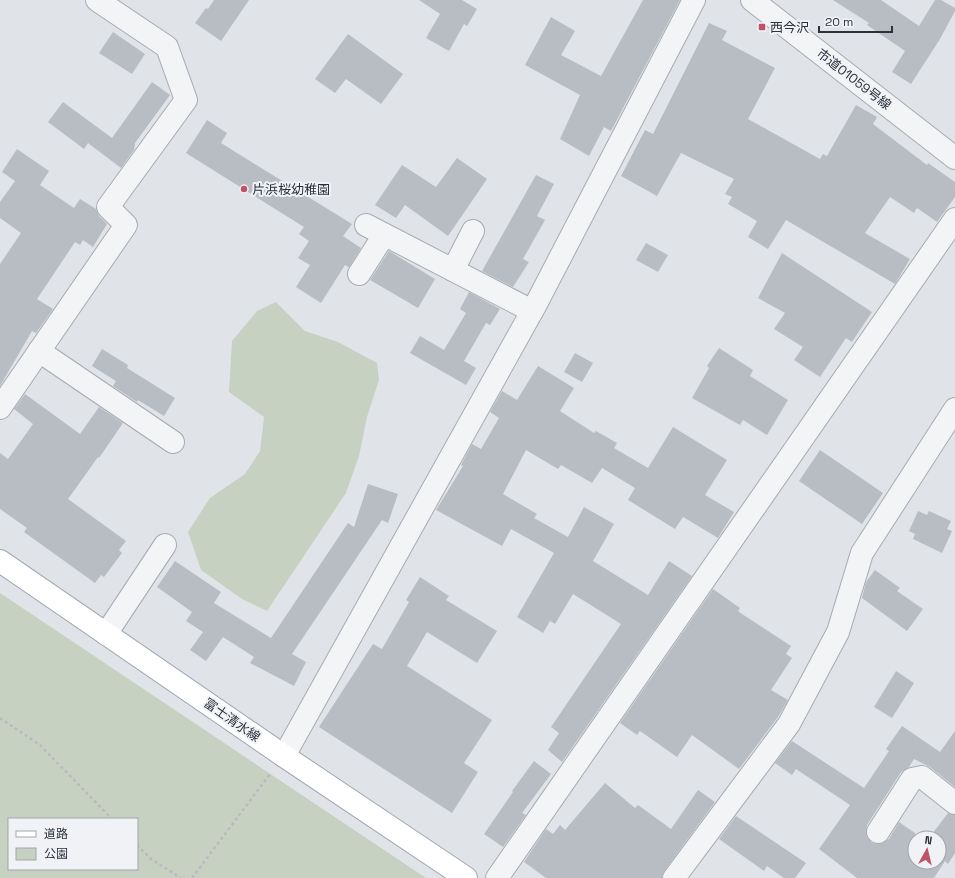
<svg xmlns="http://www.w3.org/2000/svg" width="955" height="878" font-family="'Space Grotesk','Noto Sans JP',sans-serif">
<rect width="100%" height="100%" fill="#e0e4e8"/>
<!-- green -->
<g fill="#c7d1c2" fill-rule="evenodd">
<polygon points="276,302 305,331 338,342 377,363 379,380 367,417 359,456 346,493 267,611 242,599 201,570 188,532 210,498 245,474 260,451 264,417 229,392 232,341 257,311"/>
<path d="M0 593 27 611 426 878H0ZM9 819H137V869H9Z"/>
</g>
<!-- building -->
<g fill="#b8bdc4">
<polygon points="214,0 249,0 221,41 195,23 206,8 208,9"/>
<polygon points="419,0 462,0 477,9 467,26 464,24 449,51 426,38 440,14"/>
<polygon points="643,0 680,0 611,131 604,127 589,156 560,139 580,95 525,65 551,17 575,31 561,55 601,76"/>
<polygon points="833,0 881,0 919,26 935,0 941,0 955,8 955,11 940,39 911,84 892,72 905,51 867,25 869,23"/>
<polygon points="709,23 727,31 722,40 775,68 748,119 820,159 823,154 827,156 856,105 877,117 873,124 927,165 928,163 955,182 955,197 937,222 917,208 914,213 890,197 865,233 910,259 895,284 786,220 768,249 748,237 757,221 728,204 732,197 725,194 734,179 681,153 657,196 621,176 645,130 653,134"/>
<polygon points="113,32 145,54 132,74 99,53"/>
<polygon points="348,34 403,74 381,104 346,79 335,93 315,79"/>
<polygon points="152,82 170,95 135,143 134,150 121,168 88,143 84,149 48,122 63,102 112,138"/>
<polygon points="207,120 227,133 221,143 352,224 343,236 361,248 349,267 345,265 321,303 296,287 310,265 298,258 309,241 299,234 304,227 186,153"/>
<polygon points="17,149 49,171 40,185 74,208 80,199 96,209 99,216 107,224 93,247 83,240 80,245 75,242 37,299 53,309 36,333 32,331 0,386 0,264 21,233 0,218 0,202 15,181 2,172"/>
<polygon points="457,158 487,179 448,236 405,205 396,218 375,205 402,165 436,187"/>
<polygon points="536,175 554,184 537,216 545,220 523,259 529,262 513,287 482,271"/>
<polygon points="646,243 668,255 658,272 636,260"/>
<polygon points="389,251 435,279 418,308 370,280"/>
<polygon points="782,253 872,312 852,342 846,338 820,377 794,360 803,347 774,329 785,313 758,298"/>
<polygon points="469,292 500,309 490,325 486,323 464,361 476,368 466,385 410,353 420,336 444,350 466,313 460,309"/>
<polygon points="719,348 753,370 750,376 788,400 767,435 743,420 740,425 692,398 709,368 707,366"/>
<polygon points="102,349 128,365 127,368 175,398 164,416 138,400 137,402 113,386 116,381 92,366"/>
<polygon points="575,353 593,363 582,382 564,372"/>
<polygon points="538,366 574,388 560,411 594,433 596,431 617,443 614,448 648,468 673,427 727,460 705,495 734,512 718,538 683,517 675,529 628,500 635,488 602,468 592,483 561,465 558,469 526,450 503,494 537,514 534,518 568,537 584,507 614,524 593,561 648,595 669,561 692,576 562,762 548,750 559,733 551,727 621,624 573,594 555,624 550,621 543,633 517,617 554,553 511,529 502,546 436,510 463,466 461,465 472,444 481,449 499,418 490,412 502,391 517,400"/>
<polygon points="25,394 80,434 99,407 123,423 99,458 98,457 68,499 126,541 119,550 122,553 104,577 101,575 95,583 24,532 27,528 0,509 0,453 8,459 33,424 14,409"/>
<polygon points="820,450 883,493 862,524 799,481"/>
<polygon points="368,484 398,494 388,523 382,520 292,654 306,662 294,686 250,663 254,657 223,637 206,661 190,650 203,632 186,621 192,612 157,587 175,561 221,592 214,603 271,638 348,523 354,527"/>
<polygon points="918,511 927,515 929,511 951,521 947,529 952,531 942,553 913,539 915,534 909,531"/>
<polygon points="875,570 900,588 897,591 923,609 907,631 862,598 866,582"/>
<polygon points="420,577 449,596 446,600 497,631 477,663 427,632 407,666 492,720 464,763 478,772 452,813 319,727 373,644 382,649 409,602 406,600"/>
<polygon points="713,589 740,608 738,611 742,614 791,646 786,654 792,658 771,690 788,700 778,717 739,769 692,735 677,757 640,731 637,735 620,723"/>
<polygon points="896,671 914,683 892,718 874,707"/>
<polygon points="902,726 940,752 955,731 955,787 930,767 914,759 909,767 901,772 867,825 866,831 867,837 872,843 877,844 883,843 889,839 899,822 915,833 915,862 939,862 939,838 929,838 948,813 955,815 955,853 948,864 945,861 934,878 857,878 819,849 850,805 796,769 792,775 775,763 792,741 864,788 889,751 886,749"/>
<polygon points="534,761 551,774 522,813 526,815 503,847 484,834 513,792 512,791"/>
<polygon points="605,783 635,808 638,805 671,829 698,790 715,802 664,871 662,878 546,878 524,862 546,829 553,834 560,825 565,830"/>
<polygon points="736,816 806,863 795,878 784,878 767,866 764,871 719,839"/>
</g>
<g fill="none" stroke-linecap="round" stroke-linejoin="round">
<defs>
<g id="minor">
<polyline points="752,0 955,158"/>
<polyline points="366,225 532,311"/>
<polyline points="453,270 473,231"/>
<polyline points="359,274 384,235"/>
<polyline points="39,351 173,442"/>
<polyline points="0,408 126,225 108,207 186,100 167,47 97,0"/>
<polyline points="106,634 165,545"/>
<polyline points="284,756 535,306 694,0"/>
<polyline points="878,832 912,779 922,777 955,803"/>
<polyline points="497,878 955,219"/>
<polyline points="674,878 789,724 838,632 862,553 955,409"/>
</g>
<polyline id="major" points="0,561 284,756 466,878"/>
</defs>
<!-- minor casing -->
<use href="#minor" stroke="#a6abb2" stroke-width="24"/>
<!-- major casing -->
<use href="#major" stroke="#a1a9b2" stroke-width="24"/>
<!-- path -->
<g stroke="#b7babf" stroke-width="2.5" stroke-dasharray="3 3" stroke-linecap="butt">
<polyline points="0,718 40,745 112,819"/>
<polyline points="137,845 151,859 181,878"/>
<polyline points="192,878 270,774"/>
</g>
<!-- minor -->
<use href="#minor" stroke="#f3f4f6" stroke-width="22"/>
<!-- major -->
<use href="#major" stroke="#fff" stroke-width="22"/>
</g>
<!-- markers -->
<g fill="#c05267" stroke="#f0f2f5" stroke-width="1.5">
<rect x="758" y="23" width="8" height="8" rx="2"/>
<circle cx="244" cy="189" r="4"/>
</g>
<g text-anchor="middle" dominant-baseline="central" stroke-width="4" stroke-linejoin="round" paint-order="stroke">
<!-- poi labels -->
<g font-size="13" fill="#2b323e" stroke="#f0f2f5" text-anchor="start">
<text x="770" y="27">西今沢</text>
<text x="252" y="189">片浜桜幼稚園</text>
</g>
<!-- street labels -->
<g font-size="13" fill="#2b323e" stroke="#f0f2f5">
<text transform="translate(854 79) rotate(38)">市道01059号線</text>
<text transform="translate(232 720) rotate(35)">富士清水線</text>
</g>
</g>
<!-- legend -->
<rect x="8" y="818" width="130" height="52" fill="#f0f2f5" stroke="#a1a5ac"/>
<rect x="16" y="831" width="20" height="6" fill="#ffffff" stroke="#a1a5ac"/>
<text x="44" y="838" font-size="12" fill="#2b323e">道路</text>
<rect x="16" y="848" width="20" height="12" fill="#c7d1c2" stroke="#a1a5ac"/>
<text x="44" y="858" font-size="12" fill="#2b323e">公園</text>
<!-- north arrow -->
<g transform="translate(927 850) rotate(8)"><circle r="19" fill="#f0f2f5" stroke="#a1a5ac"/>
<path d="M0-3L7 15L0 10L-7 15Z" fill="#c05267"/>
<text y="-6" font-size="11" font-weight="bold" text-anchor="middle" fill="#2b323e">N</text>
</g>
<!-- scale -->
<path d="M819 26v6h73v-6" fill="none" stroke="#2b323e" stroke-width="2"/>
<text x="825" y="26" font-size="12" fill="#2b323e" stroke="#f0f2f5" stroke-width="3" paint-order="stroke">20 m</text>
</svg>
